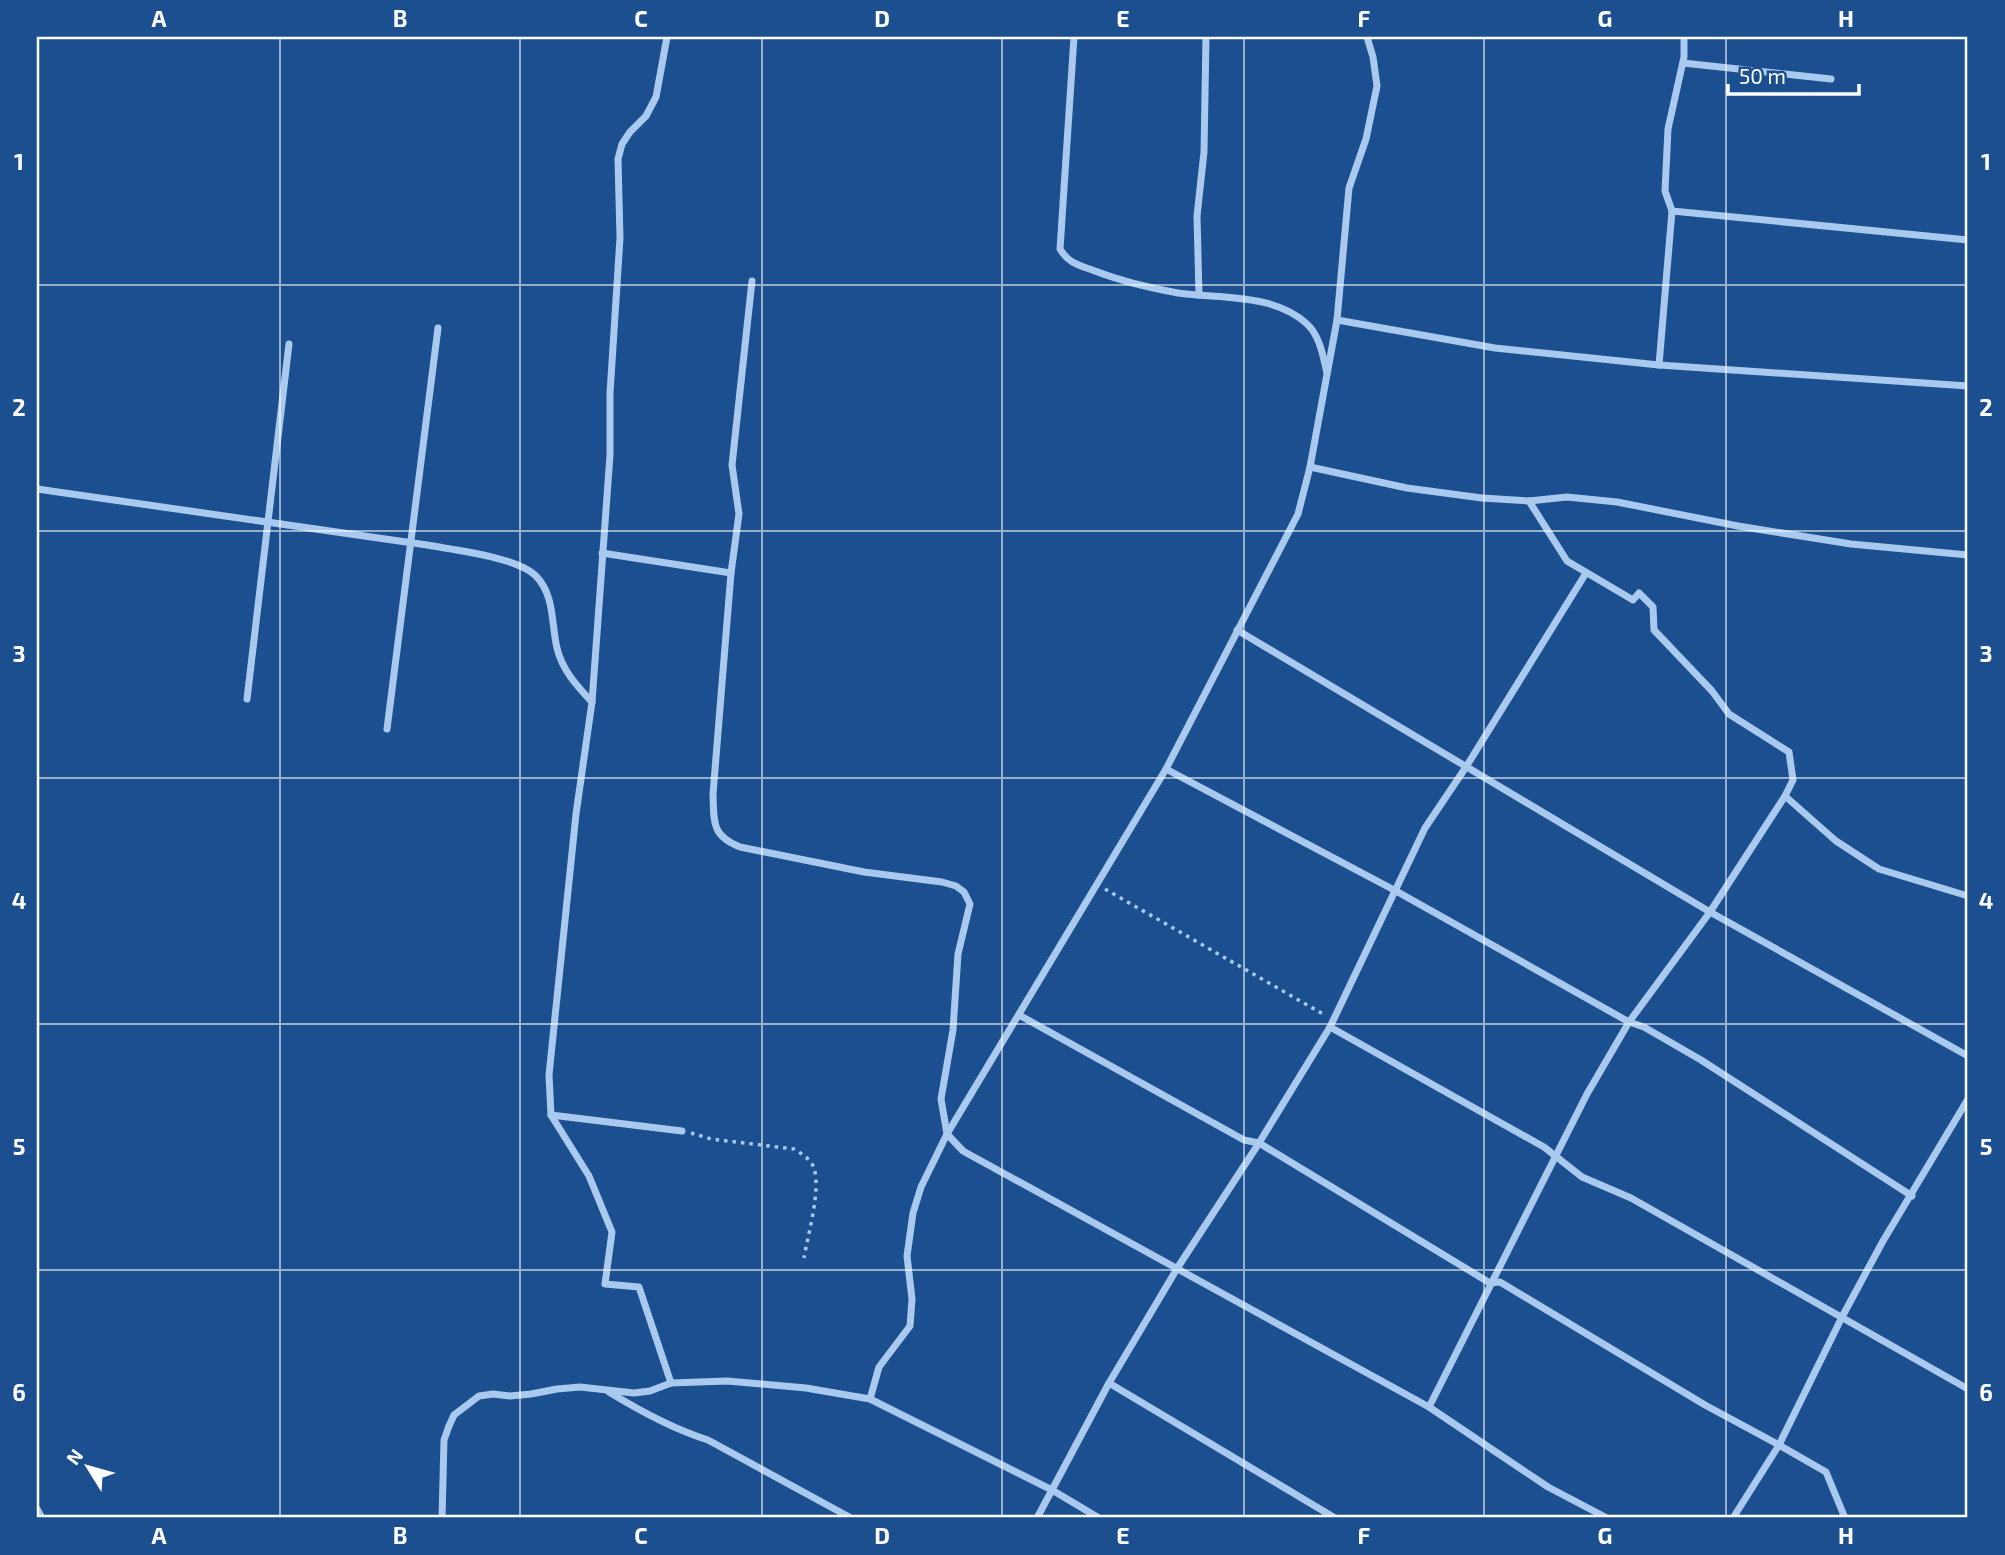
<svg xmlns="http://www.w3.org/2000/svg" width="2005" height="1555" font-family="'Exo 2',sans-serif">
<rect width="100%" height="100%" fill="#1b4f8f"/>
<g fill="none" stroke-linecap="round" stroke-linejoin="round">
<!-- path -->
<g stroke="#a9c9ee" stroke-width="3.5" stroke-dasharray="3.5 5" stroke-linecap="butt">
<polyline points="1105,889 1323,1014"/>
<path d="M691 1133 711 1139 794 1149C802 1154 811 1159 814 1168 821 1191 808 1234 804 1258"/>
</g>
<!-- minor -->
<g stroke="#a9c9ee" stroke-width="7">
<polyline points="667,37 656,97 646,116 630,132 622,144 618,159 620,238 610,393 610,455 592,702 576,814 549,1075 551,1115 589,1176 612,1232 605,1284 639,1287 671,1383"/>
<path d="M1074 37 1060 249C1069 264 1079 265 1095 271 1121 281 1150 288 1178 293 1219 299 1274 293 1307 324 1320 336 1323 356 1327 373"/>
<polyline points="1683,63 1831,79"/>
<polyline points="1672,211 1968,240"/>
<path d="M752 281 732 465 739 514 731 573 713 794C714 821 711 836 740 847L864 872 942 882 956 886 964 892 970 904 958 954 953 1030 941 1099 947 1134 963 1151 1429 1407 1548 1487 1607 1518"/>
<polyline points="1199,295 1197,216 1204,152 1206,37"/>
<polyline points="1337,320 1495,348 1659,365 1968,386"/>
<polyline points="1659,365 1672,211 1665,191 1668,129 1684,57 1684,37"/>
<polyline points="1310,467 1407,488 1482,498 1529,501 1567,497 1617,502 1738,526 1851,544 1968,555"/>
<path d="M37 489 427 545C454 550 517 557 536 576 555 596 551 623 557 648 562 670 577 686 592 702"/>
<polyline points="1529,501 1567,561 1633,600 1639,593 1653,607 1654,630 1712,691 1729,714 1789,752 1793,780 1785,796 1836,841 1879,869 1968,896"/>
<polyline points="602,553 731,573"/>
<polyline points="1237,630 1710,912 1968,1056"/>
<polyline points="247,699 289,344"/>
<polyline points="387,729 438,328"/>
<polyline points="1166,769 1396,891 1629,1022 1644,1027 1701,1060 1912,1196"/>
<polyline points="1019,1015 1244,1140 1259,1143 1490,1283 1500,1282 1705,1405 1779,1445 1842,1317 1883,1241 1968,1099"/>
<polyline points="1330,1027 1544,1147 1582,1177 1631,1198 1968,1389"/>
<polyline points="551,1115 682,1131"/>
<polyline points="1109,1383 1335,1518"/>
<path d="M609 1392C640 1411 673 1429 708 1440L851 1518"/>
<polyline points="870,1399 879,1367 910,1326 912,1299 907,1256 913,1213 921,1187 947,1134 1166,769 1298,514 1310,467 1337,320 1349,188 1366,139 1377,86 1373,57 1367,37"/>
<polyline points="1429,1407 1587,1094 1629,1022 1710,912 1785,796"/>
<polyline points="37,1509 42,1518"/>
<polyline points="442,1518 444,1440 449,1426 454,1415 479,1396 493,1394 510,1396 531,1394 557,1389 580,1387 634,1393 650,1391 671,1383 727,1381 806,1388 870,1399 1052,1490 1099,1518"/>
<polyline points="1037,1518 1109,1383 1178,1267 1259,1143 1330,1027 1425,828 1466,767 1586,573"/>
<polyline points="1733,1518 1779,1445 1826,1472 1845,1518"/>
</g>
</g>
<!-- grid -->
<path fill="none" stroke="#fff" stroke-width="2" stroke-opacity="0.55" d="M280 37V1518M520 37V1518M762 37V1518M1002 37V1518M1244 37V1518M1484 37V1518M1726 37V1518M37 285H1968M37 531H1968M37 778H1968M37 1024H1968M37 1270H1968"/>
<!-- border -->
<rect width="2005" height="1555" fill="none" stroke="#1b4f8f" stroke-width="77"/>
<!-- north arrow -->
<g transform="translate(88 1467) rotate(307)" stroke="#1b4f8f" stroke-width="5" paint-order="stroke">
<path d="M0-5L12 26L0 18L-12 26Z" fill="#ffffff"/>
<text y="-10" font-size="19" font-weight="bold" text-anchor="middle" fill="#ffffff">N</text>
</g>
<!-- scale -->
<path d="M1728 84v10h131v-10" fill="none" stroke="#ffffff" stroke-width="3.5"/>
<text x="1739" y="84" font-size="21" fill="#ffffff" stroke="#1b4f8f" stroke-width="5" paint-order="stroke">50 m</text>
<rect x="38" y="38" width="1928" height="1478" fill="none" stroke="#fff" stroke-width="2.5"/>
<g font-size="23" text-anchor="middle" font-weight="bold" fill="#fff">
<text x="159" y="27">A</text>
<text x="400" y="27">B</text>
<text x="641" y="27">C</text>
<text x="882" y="27">D</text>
<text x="1123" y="27">E</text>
<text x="1364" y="27">F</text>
<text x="1605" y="27">G</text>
<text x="1846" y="27">H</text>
<text x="19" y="170">1</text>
<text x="1986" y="170">1</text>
<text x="19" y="416">2</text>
<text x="1986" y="416">2</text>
<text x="19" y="662">3</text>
<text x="1986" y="662">3</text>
<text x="19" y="909">4</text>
<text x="1986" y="909">4</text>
<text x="19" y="1155">5</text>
<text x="1986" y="1155">5</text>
<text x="19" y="1401">6</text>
<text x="1986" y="1401">6</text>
<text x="159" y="1544">A</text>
<text x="400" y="1544">B</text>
<text x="641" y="1544">C</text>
<text x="882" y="1544">D</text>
<text x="1123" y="1544">E</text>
<text x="1364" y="1544">F</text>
<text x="1605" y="1544">G</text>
<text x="1846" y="1544">H</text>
</g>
</svg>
